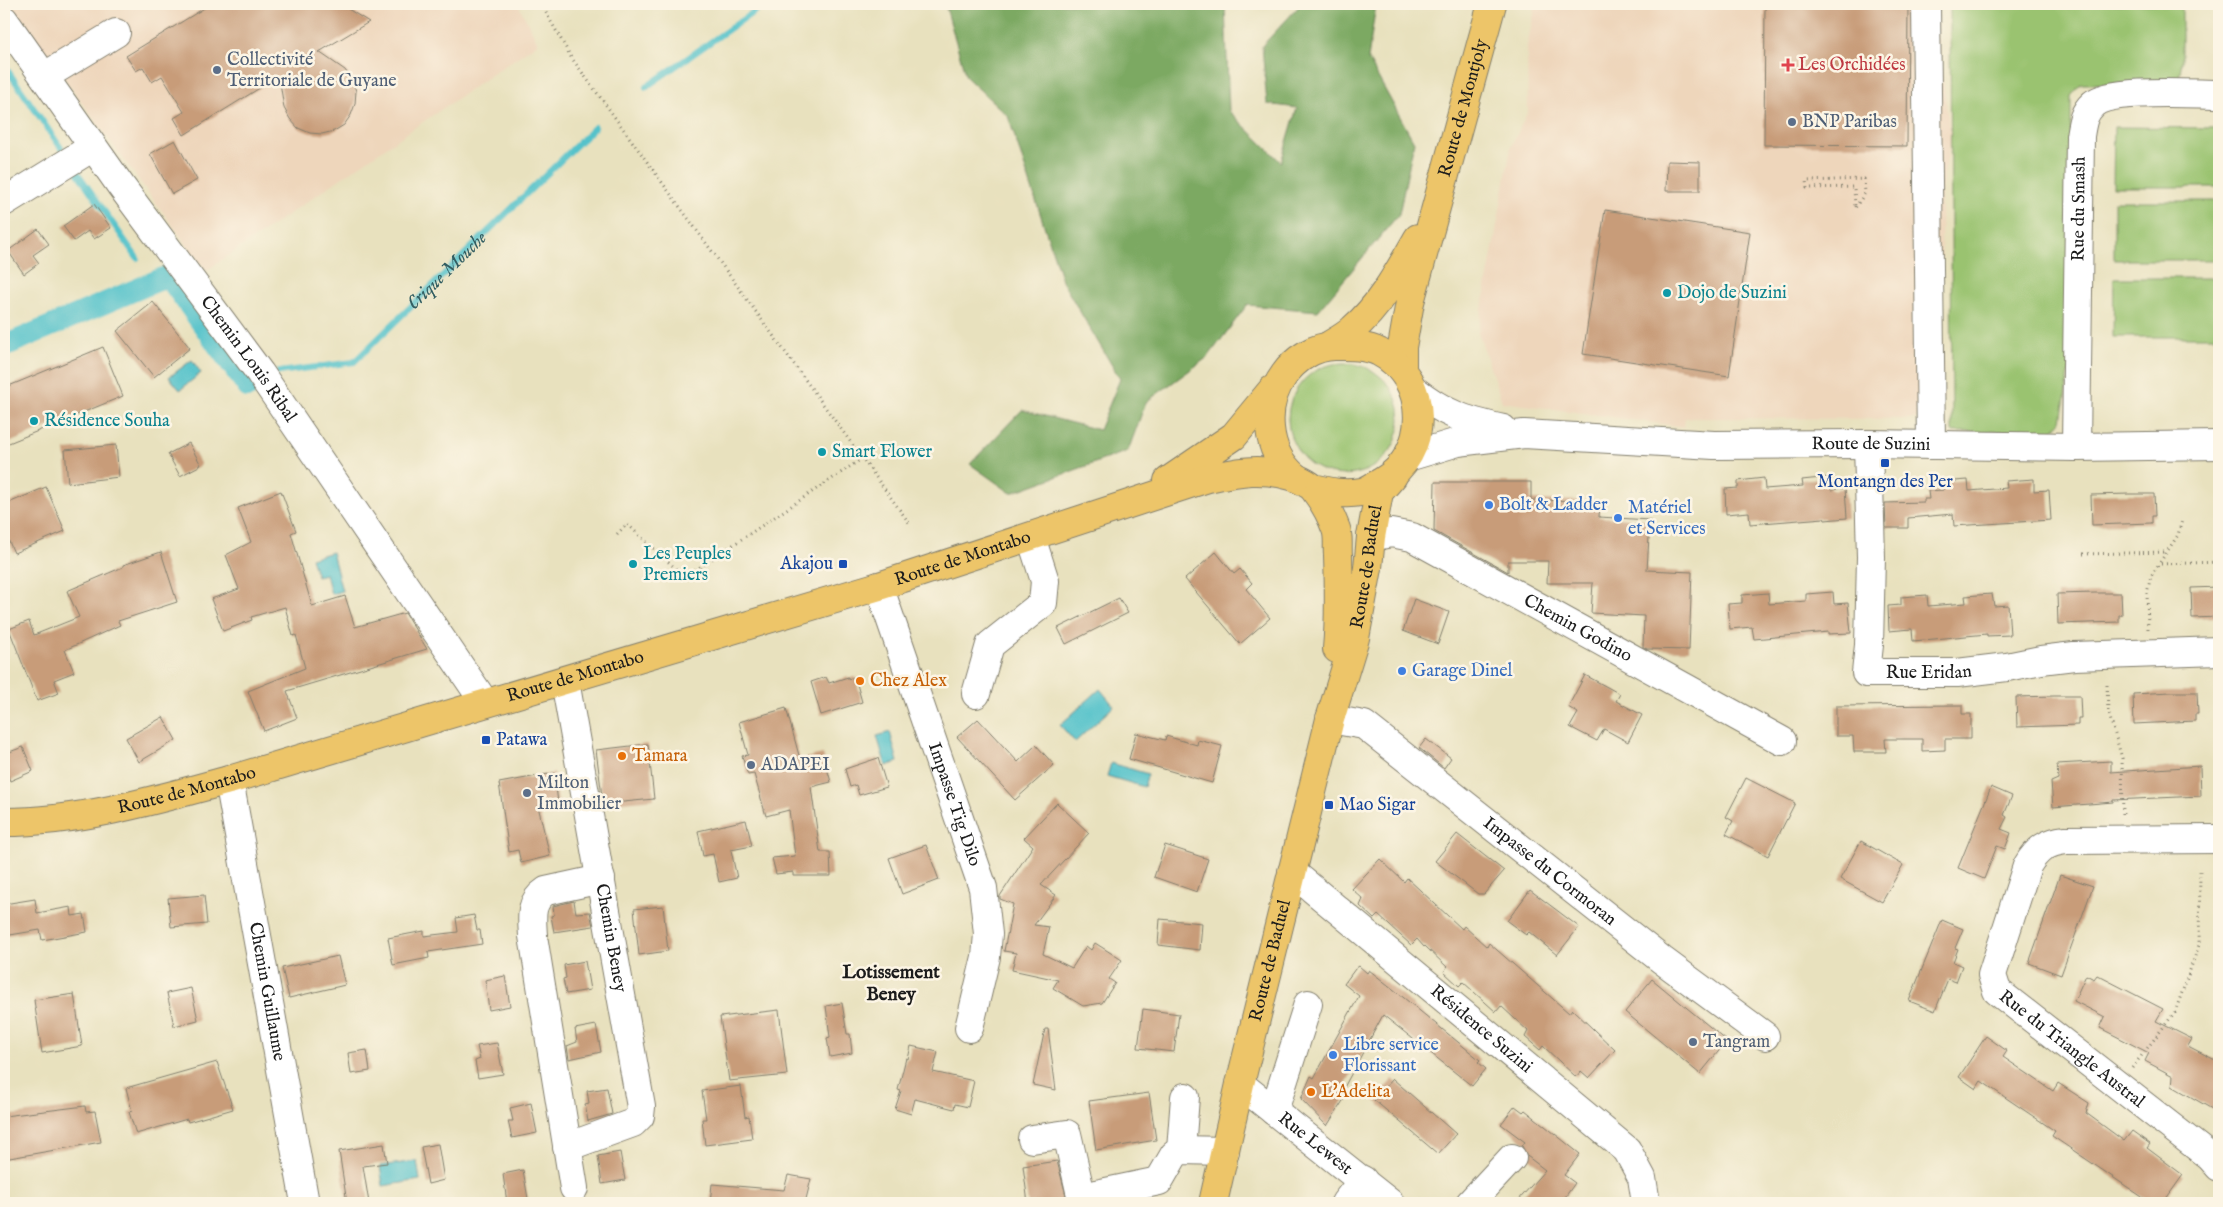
<svg xmlns="http://www.w3.org/2000/svg" width="2223" height="1207" font-family="'IM FELL English',serif">
<rect width="100%" height="100%" fill="#fcf5e5"/>
<filter id="ink" filterUnits="userSpaceOnUse"><feTurbulence type="fractalNoise" baseFrequency=".02" numOctaves="2"/><feDisplacementMap in="SourceGraphic" scale="10" xChannelSelector="R" yChannelSelector="G"/><feConvolveMatrix kernelMatrix="1 2 1 2 8 2 1 2 1" color-interpolation-filters="sRGB"/></filter>
<filter id="wash" filterUnits="userSpaceOnUse"><feTurbulence type="fractalNoise" baseFrequency=".0096" numOctaves="4" result="noise"/><feDisplacementMap in="SourceGraphic" scale="20" xChannelSelector="R" yChannelSelector="G"/><feGaussianBlur stdDeviation="1.12" result="paint"/><feColorMatrix in="noise" values="0 0 0 0 0 0 0 0 0 0 0 0 0 0 0 0 0 1.4 0 .05"/><feComposite in="paint" operator="in"/></filter>
<g filter="url(#wash)">
<rect width="100%" height="100%" fill="#e8e1be"/>
<!-- built -->
<g fill="#eed6bb">
<polygon points="9,4 518,4 538,43 206,271"/>
<polygon points="1536,4 1937,4 1938,43 1951,140 1941,189 1943,399 1917,400 1917,419 1685,418 1684,427 1502,402 1478,332 1511,147 1528,111 1527,46"/>
</g>
<!-- green -->
<g fill="#9ac36f" stroke="#5b7046">
<polygon points="1950,4 2182,4 2182,61 2178,83 2081,84 2071,96 2070,368 2061,421 2052,431 1952,432"/>
<polygon points="2114,127 2219,128 2219,187 2113,187"/>
<rect x="2114" y="201" width="105" height="59"/>
<polygon points="2114,278 2219,278 2219,337 2113,337"/>
<circle cx="1344" cy="419" r="56"/>
</g>
<!-- forest -->
<polygon fill="#7ba962" stroke="#4c623f" points="945,4 1225,4 1229,111 1281,162 1297,108 1267,104 1262,46 1301,4 1376,4 1368,59 1414,142 1399,214 1318,311 1247,305 1208,357 1146,402 1128,451 1011,493 970,464 1022,410 1099,430 1120,379 1063,283 1008,116 966,77"/>
<!-- water -->
<g fill="#55c2ca" stroke="#386f73">
<polygon points="192,360 201,373 180,390 169,377"/>
<polygon points="332,552 342,591 331,594 326,574 317,576 311,558"/>
<polygon points="1100,689 1114,706 1075,742 1060,725"/>
<polygon points="890,732 898,762 886,766 877,736"/>
<polygon points="1111,763 1148,774 1144,787 1107,776"/>
<polygon points="417,1161 420,1180 383,1186 380,1166"/>
</g>
<g fill="none" stroke-linecap="round" stroke-linejoin="round">
<!-- stream -->
<g stroke="#55c2ca" stroke-width="6">
<polyline points="4,65 61,148"/>
<polyline points="646,87 765,4"/>
<polyline points="77,172 137,258"/>
<path id="s1" d="M279 372 354 362 595 127"/>
</g>
<!-- canal -->
<polyline stroke="#55c2ca" stroke-width="22" points="4,346 168,276 248,387"/>
</g>
<g id="blocks">
<!-- building -->
<g fill="#c89c79">
<polygon points="211,4 345,4 348,9 369,22 319,52 345,70 352,80 356,91 355,104 351,115 344,125 334,131 322,134 310,133 298,128 290,119 284,108 279,76 184,135 174,118 184,112 162,76 152,82 143,67 136,71 126,56"/>
<polygon points="1765,4 1908,4 1907,146 1764,145"/>
<polygon points="175,140 197,180 172,194 150,154"/>
<polygon points="1667,161 1700,162 1700,191 1666,191"/>
<polygon points="94,204 111,228 94,239 88,231 74,241 63,226"/>
<polygon points="1605,210 1750,232 1729,376 1583,354"/>
<polygon points="38,229 49,244 33,255 39,263 24,274 8,251"/>
<polygon points="153,302 190,348 154,377 117,331"/>
<polygon points="103,347 123,396 4,445 4,388"/>
<polygon points="189,443 201,465 180,476 168,454"/>
<polygon points="116,445 119,477 68,483 65,450"/>
<polygon points="1830,477 1831,490 1845,488 1847,518 1825,520 1824,518 1750,524 1749,512 1726,514 1725,489 1738,488 1738,481 1764,478 1765,489 1803,486 1802,480"/>
<polygon points="2034,479 2034,491 2049,490 2051,520 1954,526 1953,514 1908,518 1908,528 1886,528 1885,503 1924,502 1924,499 1929,499 1928,491 1943,490 1942,482 1968,480 1969,491 2007,488 2006,481"/>
<polygon points="1435,482 1531,482 1531,500 1600,501 1599,517 1650,520 1647,570 1692,572 1689,650 1647,649 1643,647 1644,616 1591,613 1593,583 1547,583 1548,561 1508,561 1508,572 1434,531"/>
<polygon points="46,487 65,531 14,553 4,530 4,505"/>
<polygon points="281,491 296,531 291,533 312,606 345,596 355,627 405,613 427,649 287,691 297,718 264,731 248,691 305,668 296,635 293,636 285,607 251,617 252,620 223,631 211,599 239,589 226,555 251,542 238,508"/>
<polygon points="2129,494 2154,494 2155,516 2152,516 2152,523 2092,525 2091,495"/>
<polygon points="161,552 177,602 118,621 120,625 65,650 74,672 54,680 59,693 37,701 9,629 29,621 34,635 79,617 67,591 123,567 123,565"/>
<polygon points="1216,552 1234,574 1240,569 1252,583 1246,589 1270,618 1240,644 1185,579"/>
<polygon points="2219,587 2219,617 2192,618 2191,588"/>
<polygon points="1833,592 1834,604 1848,603 1851,633 1828,634 1828,632 1754,639 1752,627 1730,629 1728,604 1742,603 1742,595 1768,593 1769,604 1806,601 1806,594"/>
<polygon points="2095,593 2121,593 2122,615 2119,615 2119,622 2058,624 2057,594"/>
<polygon points="1992,594 1994,606 2008,605 2010,635 1987,636 1987,634 1913,641 1912,629 1889,631 1888,606 1901,605 1901,597 1927,595 1928,606 1966,603 1965,596"/>
<polygon points="1119,598 1128,613 1066,644 1058,628"/>
<polygon points="1414,599 1449,612 1438,644 1403,631"/>
<polygon points="1585,675 1620,694 1616,701 1642,715 1628,742 1604,729 1597,741 1570,727 1578,713 1568,707"/>
<polygon points="826,677 829,683 848,677 848,679 855,677 862,702 821,715 811,682"/>
<polygon points="2171,692 2197,692 2198,714 2195,714 2195,721 2134,724 2133,694"/>
<polygon points="2054,696 2080,696 2081,718 2078,718 2078,725 2017,727 2016,697"/>
<polygon points="1962,705 1962,714 1971,714 1971,739 1945,739 1945,750 1922,751 1922,739 1885,739 1886,752 1854,752 1853,736 1836,736 1836,706"/>
<polygon points="786,708 800,759 823,754 831,782 811,787 820,852 830,852 831,876 793,876 793,872 776,874 772,858 795,856 789,810 766,816 754,774 748,775 742,756 748,755 739,722"/>
<polygon points="163,717 176,740 139,762 126,738"/>
<polygon points="978,719 1018,762 1036,745 1054,765 1015,800 957,737"/>
<polygon points="1136,733 1165,740 1166,736 1197,745 1198,740 1222,746 1212,783 1129,759"/>
<polygon points="1426,739 1451,758 1444,768 1419,748"/>
<polygon points="648,744 654,799 603,804 596,750"/>
<polygon points="23,747 33,771 10,781 4,766 4,754"/>
<polygon points="878,758 887,787 859,795 856,785 850,787 845,769"/>
<polygon points="2111,761 2111,772 2200,766 2201,796 2113,800 2113,802 2053,807 2051,782 2058,779 2057,764"/>
<polygon points="554,773 558,802 538,806 550,856 521,863 518,850 509,852 499,783"/>
<polygon points="1746,778 1795,803 1768,856 1726,834 1733,821 1726,817"/>
<polygon points="1991,787 2012,796 2004,815 2007,817 2001,829 2011,833 2005,849 1997,846 1984,879 1958,868"/>
<polygon points="1057,803 1089,833 1041,885 1056,895 1034,925 1049,927 1043,954 1072,968 1086,946 1091,950 1095,943 1122,960 1109,979 1115,983 1102,1003 1083,1006 1053,988 1058,980 1012,970 1016,953 1004,951 1013,904 1000,899 1000,896 1033,846 1024,838"/>
<polygon points="746,820 752,846 731,850 737,878 719,882 713,854 703,856 698,831"/>
<polygon points="1457,834 1504,871 1484,894 1478,894 1435,861"/>
<polygon points="1861,841 1903,865 1882,902 1840,879"/>
<polygon points="926,845 939,880 902,894 889,858"/>
<polygon points="1165,845 1208,859 1197,892 1154,877"/>
<polygon points="1380,859 1404,882 1407,878 1462,929 1464,926 1487,947 1489,943 1569,1013 1572,1009 1615,1050 1589,1078 1581,1071 1576,1077 1543,1046 1540,1050 1525,1037 1528,1031 1501,1006 1496,1012 1463,982 1459,986 1444,972 1447,967 1425,946 1424,947 1417,939 1411,945 1378,915 1374,919 1360,906 1363,899 1352,889"/>
<polygon points="2060,875 2093,886 2061,975 2029,963"/>
<polygon points="1530,890 1579,927 1557,955 1529,932 1526,935 1507,921"/>
<polygon points="204,895 207,924 171,927 168,898"/>
<polygon points="35,899 37,913 71,907 72,916 84,914 87,932 42,940 40,930 4,936 4,904"/>
<polygon points="574,901 576,913 590,912 593,926 554,932 551,916 554,915 553,906"/>
<polygon points="663,906 668,951 639,955 634,909"/>
<polygon points="474,915 477,930 480,930 482,944 428,952 429,958 393,965 388,938 424,931 424,936 458,932 456,918"/>
<polygon points="1160,919 1202,923 1200,950 1158,945"/>
<polygon points="1942,920 1963,929 1955,948 1958,949 1953,962 1962,966 1956,982 1948,979 1935,1011 1909,1001"/>
<polygon points="338,956 345,985 289,998 282,968"/>
<polygon points="585,961 590,990 566,994 563,979 566,978 564,965"/>
<polygon points="1359,966 1367,973 1369,970 1393,989 1480,1060 1478,1062 1486,1069 1472,1086 1383,1015 1341,1093 1346,1096 1327,1126 1301,1099 1311,1076 1314,1078 1359,996 1344,984 1355,969"/>
<polygon points="2086,975 2094,979 2097,975 2163,1009 2156,1021 2192,1039 2188,1046 2219,1062 2219,1113 2172,1086 2173,1076 2145,1061 2149,1053 2100,1028 2105,1017 2074,1001"/>
<polygon points="505,976 510,1006 489,1010 485,980"/>
<polygon points="1652,979 1727,1041 1700,1074 1625,1012"/>
<polygon points="191,988 198,1020 174,1026 167,993"/>
<polygon points="74,994 82,1046 42,1053 34,1000"/>
<polygon points="842,1003 847,1034 850,1034 852,1053 830,1057 827,1038 830,1037 826,1006"/>
<polygon points="1143,1009 1179,1014 1174,1052 1138,1048"/>
<polygon points="779,1010 787,1075 729,1081 720,1017"/>
<polygon points="596,1025 601,1052 569,1059 567,1046 577,1042 575,1029"/>
<polygon points="1045,1029 1048,1029 1056,1090 1033,1085"/>
<polygon points="1986,1036 2007,1051 2003,1057 2053,1091 2058,1083 2089,1103 2086,1113 2124,1141 2132,1131 2150,1144 2147,1148 2183,1175 2163,1203 2151,1203 2052,1136 2055,1131 1981,1081 1976,1089 1959,1077"/>
<polygon points="497,1043 503,1074 478,1078 475,1061 480,1059 477,1046"/>
<polygon points="911,1046 938,1052 933,1072 974,1081 968,1107 955,1104 954,1109 915,1099 911,1114 895,1109 901,1091 898,1090 906,1058 908,1059"/>
<polygon points="367,1050 370,1071 351,1074 348,1053"/>
<polygon points="217,1062 233,1109 188,1122 187,1119 136,1134 129,1112 132,1111 126,1088"/>
<polygon points="1393,1079 1456,1134 1438,1154 1374,1100"/>
<polygon points="741,1086 745,1117 749,1116 752,1139 705,1145 702,1119 706,1119 702,1091"/>
<polygon points="607,1088 612,1114 588,1121 585,1104 589,1103 587,1091"/>
<polygon points="1149,1093 1156,1140 1096,1150 1089,1101"/>
<polygon points="531,1103 537,1133 512,1138 508,1121 513,1121 510,1108"/>
<polygon points="85,1106 86,1112 95,1111 101,1142 4,1159 4,1116"/>
<polygon points="1515,1106 1523,1112 1525,1110 1580,1154 1564,1175 1575,1183 1561,1203 1516,1203 1545,1170 1527,1156 1522,1146 1525,1142 1501,1124"/>
<polygon points="384,1144 387,1163 363,1166 369,1203 347,1203 339,1151"/>
<polygon points="438,1144 444,1180 428,1184 421,1147"/>
<polygon points="620,1152 625,1180 602,1184 598,1156"/>
<polygon points="1057,1161 1068,1203 1028,1203 1023,1166"/>
<polygon points="523,1170 528,1199 507,1203 503,1174"/>
<polygon points="788,1175 811,1179 805,1203 710,1203 712,1184 784,1190"/>
</g>
</g>
</g>
<g filter="url(#ink)">
<use href="#blocks" fill-opacity="0" stroke="#827e6d" stroke-width="1"/>
<g fill="none" stroke-linecap="round" stroke-linejoin="round">
<defs>
<g id="minor">
<polyline points="1926,4 1931,445"/>
<path id="s2" d="M4 20 121 186 260 373 485 703"/>
<polyline points="45,76 116,33"/>
<polyline points="4,202 93,147"/>
<path d="M1413 389C1445 414 1463 420 1503 429"/>
<path id="s3" d="M1868 444 1871 557 1869 645 1866 673H1957L2007 667 2041 660 2074 656 2219 651"/>
<path id="s4" d="M2076 447 2080 136C2082 124 2083 113 2093 104 2111 88 2193 94 2219 94"/>
<path id="s5" d="M1408 457 1458 442 1524 434 1714 445 1868 444 2076 447 2219 445"/>
<path id="s6" d="M1371 537 1391 533 1412 537 1782 741"/>
<path id="s7" d="M879 586 983 888 988 934 986 957 969 1028"/>
<path id="s8" d="M565 681 641 1107 640 1116 633 1123 567 1147"/>
<polyline points="976,694 990,645 1043,603 1045,581 1031,537"/>
<path id="s9" d="M1330 719 1364 725 1662 960 1765 1036"/>
<path id="s10" d="M229 780 305 1203"/>
<path id="s11" d="M2219 839 2066 840C2047 842 2037 849 2027 866L1992 975 1997 991 2210 1157 2219 1167"/>
<path id="s12" d="M1292 872 1627 1150 1642 1178 1646 1203"/>
<path id="s13" d="M1240 1084 1390 1203"/>
<polyline points="1274,1111 1308,1004"/>
<polyline points="1032,1139 1067,1134 1081,1195 1087,1196 1159,1181 1174,1155 1181,1150 1225,1151"/>
<polyline points="1181,1150 1185,1097"/>
<path d="M574 1188 533 936C532 918 529 902 546 891L601 879"/>
<polyline points="1345,1203 1363,1180"/>
<polyline points="1470,1203 1512,1158"/>
</g>
<g id="major">
<path d="M1328 346C1336 341 1346 336 1353 329 1381 305 1400 269 1418 238"/>
<path id="s14" d="M1402 371V347L1410 302 1492 4"/>
<polyline points="1168,481 1234,436 1272,390"/>
<path d="M1313 488C1330 492 1344 495 1361 492 1368 491 1375 485 1381 482 1431 455 1430 378 1379 352 1366 345 1348 346 1335 346 1315 346 1295 359 1284 375 1262 405 1265 452 1295 477 1301 481 1309 483 1314 489 1323 501 1331 515 1336 529 1339 537 1337 546 1338 555 1339 587 1340 617 1337 649"/>
<path id="s15" d="M4 822C80 822 156 800 229 780L879 586 1208 478C1240 471 1263 467 1295 477"/>
<path id="s16" d="M1213 1203 1240 1084 1330 719 1355 638 1368 568 1371 537 1379 492 1393 476"/>
</g>
</defs>
<!-- minor casing -->
<use href="#minor" stroke="#827e6d" stroke-width="30"/>
<!-- major casing -->
<use href="#major" stroke="#827e6d" stroke-width="30"/>
<!-- path -->
<g stroke="#827e6d" stroke-width="3" stroke-dasharray="1 4" stroke-linecap="butt">
<polyline points="541,4 571,57 910,524"/>
<polygon points="1864,179 1865,193 1855,208 1854,187 1807,188 1806,181"/>
<polyline points="617,534 627,524 685,577 863,458"/>
<polyline points="2083,554 2167,552"/>
<polyline points="2161,564 2219,562"/>
<polyline points="2148,629 2147,593 2151,576 2178,535 2182,520"/>
<polyline points="2107,685 2108,711 2122,758 2123,817"/>
<polyline points="2132,1068 2175,1012 2199,945 2200,871"/>
</g>
<!-- minor -->
<use href="#minor" stroke="#fff" stroke-width="28"/>
<!-- major -->
<use href="#major" stroke="#edc569" stroke-width="28"/>
</g>
</g>
<!-- markers -->
<path fill="#e0444e" stroke="#fcf5e5" stroke-width="2" d="M1785.5 57.5h5v5h5v5h-5v5h-5v-5h-5v-5h5z"/>
<g fill="#5c6f8a" stroke="#fcf5e5" stroke-width="2">
<circle cx="217" cy="70" r="5"/>
<circle cx="1792" cy="122" r="5"/>
<circle cx="751" cy="765" r="5"/>
<circle cx="527" cy="793" r="5"/>
<circle cx="1693" cy="1042" r="5"/>
</g>
<g fill="#0f9aa8" stroke="#fcf5e5" stroke-width="2">
<circle cx="1667" cy="293" r="5"/>
<circle cx="34" cy="421" r="5"/>
<circle cx="822" cy="452" r="5"/>
<circle cx="633" cy="564" r="5"/>
</g>
<g fill="#1a4fb4" stroke="#fcf5e5" stroke-width="2">
<rect x="1880" y="458" width="10" height="10" rx="2.5"/>
<rect x="838" y="559" width="10" height="10" rx="2.5"/>
<rect x="481" y="735" width="10" height="10" rx="2.5"/>
<rect x="1324" y="800" width="10" height="10" rx="2.5"/>
</g>
<g fill="#3f7fe0" stroke="#fcf5e5" stroke-width="2">
<circle cx="1489" cy="505" r="5"/>
<circle cx="1618" cy="518" r="5"/>
<circle cx="1402" cy="671" r="5"/>
<circle cx="1333" cy="1055" r="5"/>
</g>
<g fill="#e8710a" stroke="#fcf5e5" stroke-width="2">
<circle cx="860" cy="681" r="5"/>
<circle cx="622" cy="756" r="5"/>
<circle cx="1311" cy="1092" r="5"/>
</g>
<g text-anchor="middle" dominant-baseline="central" stroke-width="5" stroke-linejoin="round" paint-order="stroke">
<!-- service labels -->
<g font-size="18" fill="#4e5e75" stroke="#fcf5e5" text-anchor="start">
<text x="227" y="60">Collectivité<tspan x="227" dy="21">Territoriale de Guyane</tspan></text>
<text x="1802" y="122">BNP Paribas</text>
<text x="761" y="765">ADAPEI</text>
<text x="537" y="783">Milton<tspan x="537" dy="21">Immobilier</tspan></text>
<text x="1703" y="1042">Tangram</text>
</g>
<!-- health labels -->
<g font-size="18" fill="#be3a42" stroke="#fcf5e5" text-anchor="start">
<text x="1798" y="65">Les Orchidées</text>
</g>
<!-- street labels -->
<g font-size="18" fill="#1c1c1c" stroke="#fcf5e5">
<text stroke="none"><textPath href="#s14" startOffset="271">Route de Montjoly</textPath></text>
<text stroke="none"><textPath href="#s4" startOffset="238">Rue du Smash</textPath></text>
<text stroke="none"><textPath href="#s2" startOffset="418">Chemin Louis Ribal</textPath></text>
<text stroke="none"><textPath href="#s5" startOffset="466">Route de Suzini</textPath></text>
<text stroke="none"><textPath href="#s15" startOffset="996">Route de Montabo</textPath></text>
<text stroke="none"><textPath href="#s16" startOffset="655">Route de Baduel</textPath></text>
<text stroke="none"><textPath href="#s6" startOffset="231">Chemin Godino</textPath></text>
<text stroke="none"><textPath href="#s3" startOffset="292">Rue Eridan</textPath></text>
<text stroke="none"><textPath href="#s15" startOffset="591">Route de Montabo</textPath></text>
<text stroke="none"><textPath href="#s15" startOffset="186">Route de Montabo</textPath></text>
<text stroke="none"><textPath href="#s7" startOffset="231">Impasse Tig Dilo</textPath></text>
<text stroke="none"><textPath href="#s9" startOffset="271">Impasse du Cormoran</textPath></text>
<text stroke="none"><textPath href="#s8" startOffset="261">Chemin Beney</textPath></text>
<text stroke="none"><textPath href="#s16" startOffset="249">Route de Baduel</textPath></text>
<text stroke="none"><textPath href="#s10" startOffset="215">Chemin Guillaume</textPath></text>
<text stroke="none"><textPath href="#s12" startOffset="246">Résidence Suzini</textPath></text>
<text stroke="none"><textPath href="#s11" startOffset="428">Rue du Triangle Austral</textPath></text>
<text stroke="none"><textPath href="#s13" startOffset="96">Rue Lewest</textPath></text>
</g>
<!-- culture labels -->
<g font-size="18" fill="#0d838f" stroke="#fcf5e5" text-anchor="start">
<text x="1677" y="293">Dojo de Suzini</text>
<text x="44" y="421">Résidence Souha</text>
<text x="832" y="452">Smart Flower</text>
<text x="643" y="554">Les Peuples<tspan x="643" dy="21">Premiers</tspan></text>
</g>
<!-- transit labels -->
<g font-size="18" fill="#164399" stroke="#fcf5e5" text-anchor="start">
<text x="1885" y="482" text-anchor="middle">Montangn des Per</text>
<text x="833" y="564" text-anchor="end">Akajou</text>
<text x="496" y="740">Patawa</text>
<text x="1339" y="805">Mao Sigar</text>
</g>
<!-- shop labels -->
<g font-size="18" fill="#366cbe" stroke="#fcf5e5" text-anchor="start">
<text x="1499" y="505">Bolt &amp; Ladder</text>
<text x="1628" y="508">Matériel<tspan x="1628" dy="21">et Services</tspan></text>
<text x="1412" y="671">Garage Dinel</text>
<text x="1343" y="1045">Libre service<tspan x="1343" dy="21">Florissant</tspan></text>
</g>
<!-- food labels -->
<g font-size="18" fill="#c56008" stroke="#fcf5e5" text-anchor="start">
<text x="870" y="681">Chez Alex</text>
<text x="632" y="756">Tamara</text>
<text x="1321" y="1092">L'Adelita</text>
</g>
<!-- water labels -->
<g font-size="19" font-style="italic" fill="#335e62" stroke="#fcf5e5">
<text stroke="none"><textPath href="#s1" startOffset="206">Crique Mouche</textPath></text>
</g>
<!-- neighbourhood labels -->
<g font-size="19" font-weight="bold" fill="#1c1c1c" stroke="#fcf5e5">
<text x="891" y="973">Lotissement<tspan x="891" dy="22">Beney</tspan></text>
</g>
</g>
<!-- margin -->
<rect width="2223" height="1207" fill="none" stroke="#fcf5e5" stroke-width="20"/>
</svg>
